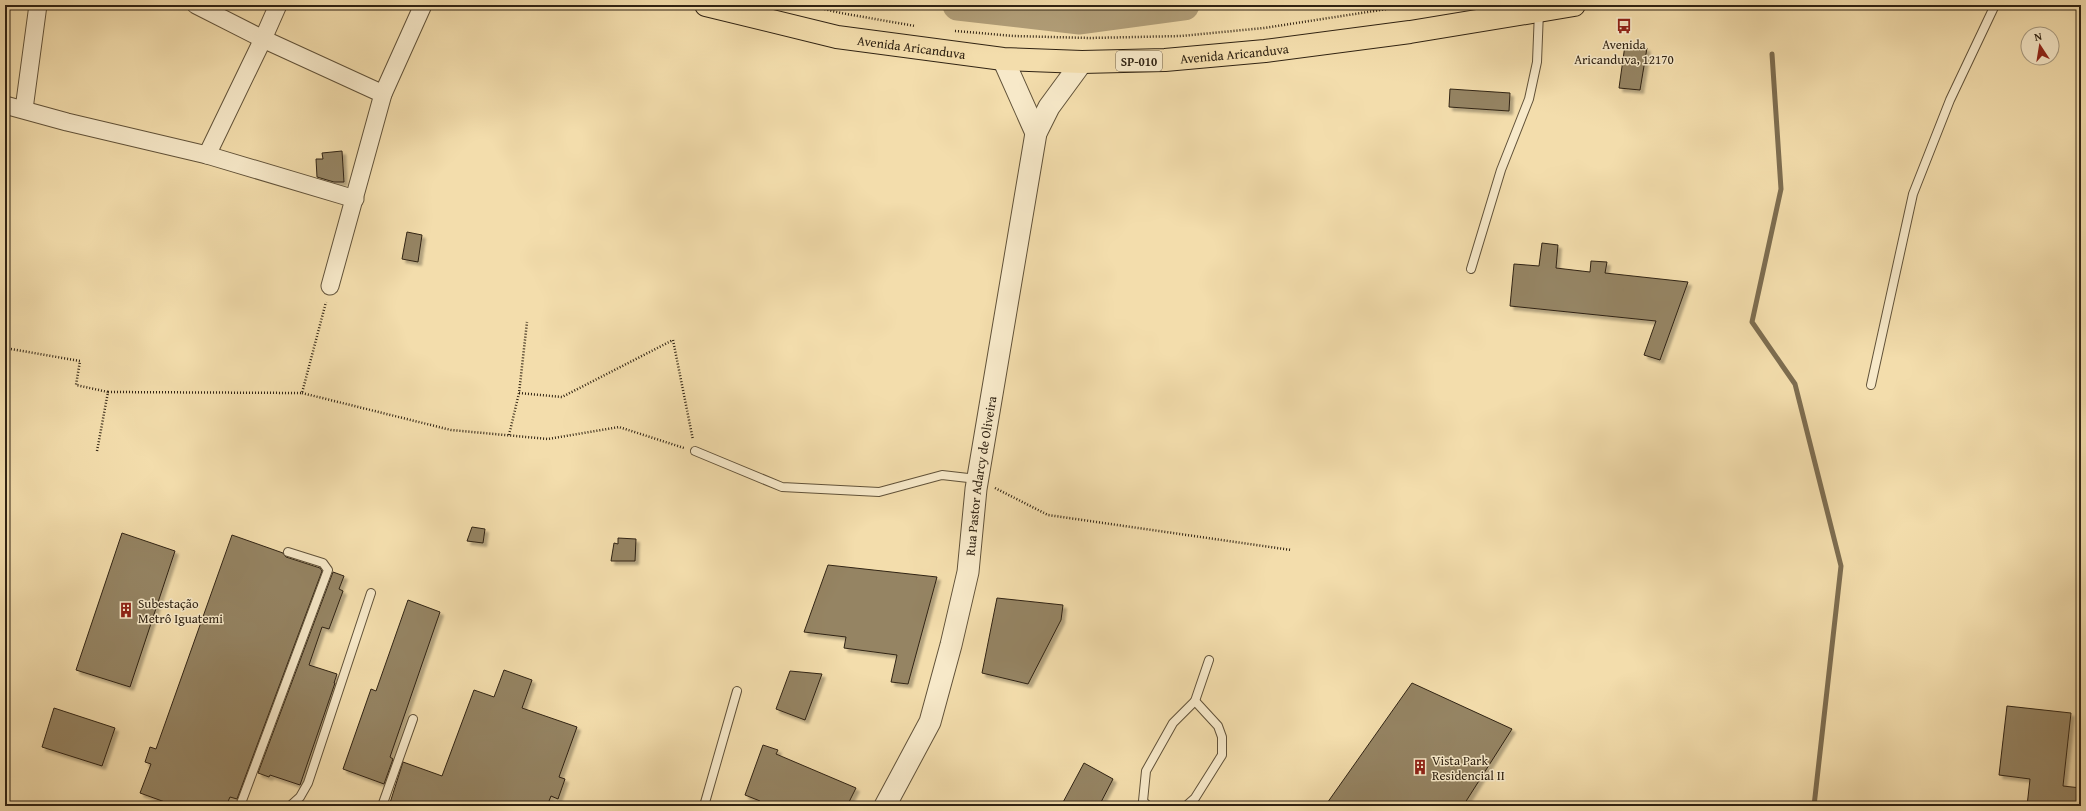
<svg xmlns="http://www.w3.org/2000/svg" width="2086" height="811" font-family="'Gentium Book Plus',serif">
<defs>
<filter id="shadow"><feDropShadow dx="3.5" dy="3.5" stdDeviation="1" flood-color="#0004"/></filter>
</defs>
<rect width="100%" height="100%" fill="#f3ddac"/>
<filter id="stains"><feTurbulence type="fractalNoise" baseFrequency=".005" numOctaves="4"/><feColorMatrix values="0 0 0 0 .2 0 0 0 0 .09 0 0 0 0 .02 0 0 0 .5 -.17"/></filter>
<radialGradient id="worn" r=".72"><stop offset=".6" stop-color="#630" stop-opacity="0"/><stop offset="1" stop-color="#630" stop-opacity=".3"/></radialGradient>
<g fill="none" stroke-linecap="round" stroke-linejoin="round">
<!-- stream -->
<polyline stroke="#7d6d50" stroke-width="5" points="1772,54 1781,189 1752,322 1795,384 1841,566 1814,806"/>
<!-- river -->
<polyline stroke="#b19e78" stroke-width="31" points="958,5 1080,19 1184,5"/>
</g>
<!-- building -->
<g fill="#958463" stroke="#302313" filter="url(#shadow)">
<polygon points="1625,45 1647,48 1640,90 1619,88"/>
<polygon points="1450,89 1510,93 1509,111 1449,107"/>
<polygon points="342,151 344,182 334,182 317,177 316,159 323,159 322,153"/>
<polygon points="407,232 422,235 418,262 402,259"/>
<polygon points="1542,243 1558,245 1556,268 1590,272 1591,261 1607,262 1605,273 1688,282 1660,360 1644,355 1656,321 1510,306 1514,264 1539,266"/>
<polygon points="472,527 485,529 483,543 467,541"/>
<polygon points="122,533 175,551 130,687 76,670"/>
<polygon points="232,535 283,553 286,557 320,568 322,571 237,799 230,797 226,806 176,806 140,793 151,764 145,762 150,747 156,749"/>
<polygon points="618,538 636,539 635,561 611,561 614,543 618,544"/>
<polygon points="828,565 937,577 908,684 891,682 897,655 844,648 846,637 804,632"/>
<polygon points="333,572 344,576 339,589 343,591 329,629 322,627 309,665 337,674 334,683 335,683 300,785 270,775 269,777 258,773"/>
<polygon points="997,598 1063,605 1061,620 1028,684 982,673"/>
<polygon points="408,600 440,612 390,757 393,759 384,784 343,769 371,689 376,691"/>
<polygon points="504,670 532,680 522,708 577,727 559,777 565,779 558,799 551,796 547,806 389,806 403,762 442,776 474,690 494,697"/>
<polygon points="790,671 822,674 805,720 776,709"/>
<polygon points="1412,683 1512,729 1463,806 1325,806"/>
<polygon points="2007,706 2071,713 2063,786 2081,788 2081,806 2027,806 2030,779 1999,775"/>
<polygon points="54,708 115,728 102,766 42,747"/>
<polygon points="763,745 778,750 776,754 856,788 847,806 758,806 760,801 745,795"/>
<polygon points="1084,763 1113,779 1099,806 1061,806"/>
</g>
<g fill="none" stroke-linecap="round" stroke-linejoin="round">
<defs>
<g id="service">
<polyline points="1471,269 1501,170 1529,99 1537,62 1539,11"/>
<polyline points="1871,385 1913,194 1950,100 1995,5"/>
<polyline points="695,451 782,487 879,492 942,475 977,479"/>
<polyline points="240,806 328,570 323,563 288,552"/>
<polyline points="290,806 300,797 308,783 371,593"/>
<polyline points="382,806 413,719"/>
<polyline points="704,806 737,691"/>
<polyline points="1148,806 1143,801 1146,771 1173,723 1195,701 1209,660"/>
<polyline points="1186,806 1195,798 1222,755 1222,737 1218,726 1195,701"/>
</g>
<g id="minor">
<polyline points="196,5 263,39 383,94"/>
<polyline points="5,105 67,122 207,155 355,199"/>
<polyline points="24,109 38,5"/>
<polyline points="207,155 263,39 278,5"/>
<polyline points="330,286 383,94 423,5"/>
</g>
<g id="tertiary">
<polyline points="1003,59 1036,133"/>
<path id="s1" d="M885 806 930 722 951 645 968 572 976 489 1036 133 1049 107 1082 62"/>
</g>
<g id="trunk">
<path id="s2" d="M706 5 837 37 1003 59 1082 62 1165 60 1265 51 1410 32 1574 5"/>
</g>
</defs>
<!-- service casing -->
<use href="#service" stroke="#615239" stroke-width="10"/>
<!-- minor casing -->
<use href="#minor" stroke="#615239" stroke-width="19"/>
<!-- tertiary casing -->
<use href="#tertiary" stroke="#615239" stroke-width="23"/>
<!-- trunk casing -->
<use href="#trunk" stroke="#302313" stroke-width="24"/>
<!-- path -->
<g stroke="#302313" stroke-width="2.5" stroke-dasharray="1 2" stroke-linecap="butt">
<polyline points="807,5 841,13 915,26"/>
<polyline points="955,31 1014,36 1090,38 1181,36 1264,28 1413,5"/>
<polyline points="5,348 80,361 76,385 108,392"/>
<polyline points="302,393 451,430 548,439 619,427 684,448"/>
<polyline points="519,393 562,397 673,340 693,440"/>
<polyline points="509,435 519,393 527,322"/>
<polyline points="97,451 108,392 302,393 326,302"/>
<polyline points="995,488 1048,515 1291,550"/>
</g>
<!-- service -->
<use href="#service" stroke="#f7e9c9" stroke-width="8"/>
<!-- minor -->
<use href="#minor" stroke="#f7e9c9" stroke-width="17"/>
<!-- tertiary -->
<use href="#tertiary" stroke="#f7e9c9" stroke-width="21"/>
<!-- trunk -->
<use href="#trunk" stroke="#f3ddac" stroke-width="22"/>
</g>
<!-- icons -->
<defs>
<symbol id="bus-bare" viewBox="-9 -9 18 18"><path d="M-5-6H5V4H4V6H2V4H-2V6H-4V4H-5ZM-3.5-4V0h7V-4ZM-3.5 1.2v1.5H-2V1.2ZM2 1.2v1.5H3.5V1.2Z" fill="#8f2418" stroke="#f7e9c9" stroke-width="2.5" paint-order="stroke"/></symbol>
<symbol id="building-bare" viewBox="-9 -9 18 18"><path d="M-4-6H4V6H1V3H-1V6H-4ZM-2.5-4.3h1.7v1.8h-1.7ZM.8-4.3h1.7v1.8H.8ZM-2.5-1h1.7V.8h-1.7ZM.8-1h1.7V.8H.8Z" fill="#8f2418" stroke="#f7e9c9" stroke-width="2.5" paint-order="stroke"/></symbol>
</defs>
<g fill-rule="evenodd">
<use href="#bus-bare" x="1613" y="15" width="22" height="22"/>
<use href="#building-bare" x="115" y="599" width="22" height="22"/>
<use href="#building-bare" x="1409" y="756" width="22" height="22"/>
</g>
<g text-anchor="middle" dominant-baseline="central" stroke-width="3" stroke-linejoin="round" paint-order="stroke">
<!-- shield labels -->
<rect fill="#f7e9c9" stroke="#6c5e4a" stroke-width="1" x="1116" y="51" width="46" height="20" rx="3"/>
<g font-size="12" font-weight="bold" fill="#302313">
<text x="1139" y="61">SP-010</text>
</g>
<!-- poi labels -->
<g font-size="13" fill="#302313" stroke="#f7e9c9" text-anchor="start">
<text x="1624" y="44" text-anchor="middle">Avenida<tspan x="1624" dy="15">Aricanduva, 12170</tspan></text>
<text x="138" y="603">Subestação<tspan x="138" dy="15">Metrô Iguatemi</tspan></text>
<text x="1432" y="760">Vista Park<tspan x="1432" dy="15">Residencial II</tspan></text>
</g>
<!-- street labels -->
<g font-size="13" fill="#302313" stroke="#f7e9c9">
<text stroke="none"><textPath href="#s2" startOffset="210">Avenida Aricanduva</textPath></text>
<text stroke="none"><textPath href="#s2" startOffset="534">Avenida Aricanduva</textPath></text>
<text stroke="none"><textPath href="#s1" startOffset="347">Rua Pastor Adarcy de Oliveira</textPath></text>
</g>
</g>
<!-- margin -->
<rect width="2086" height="811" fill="none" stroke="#f3ddac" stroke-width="20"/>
<rect x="6" y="6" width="2074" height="799" fill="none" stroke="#302313" stroke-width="2"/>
<rect x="10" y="10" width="2066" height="791" fill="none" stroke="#302313"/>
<!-- north arrow -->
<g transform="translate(2040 46) rotate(348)"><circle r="19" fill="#f7e9c9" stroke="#a79a80"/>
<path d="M0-3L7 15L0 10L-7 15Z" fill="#8f2418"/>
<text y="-6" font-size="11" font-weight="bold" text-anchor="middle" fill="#302313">N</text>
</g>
<rect width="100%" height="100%" filter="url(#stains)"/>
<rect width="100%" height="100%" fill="url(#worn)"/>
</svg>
